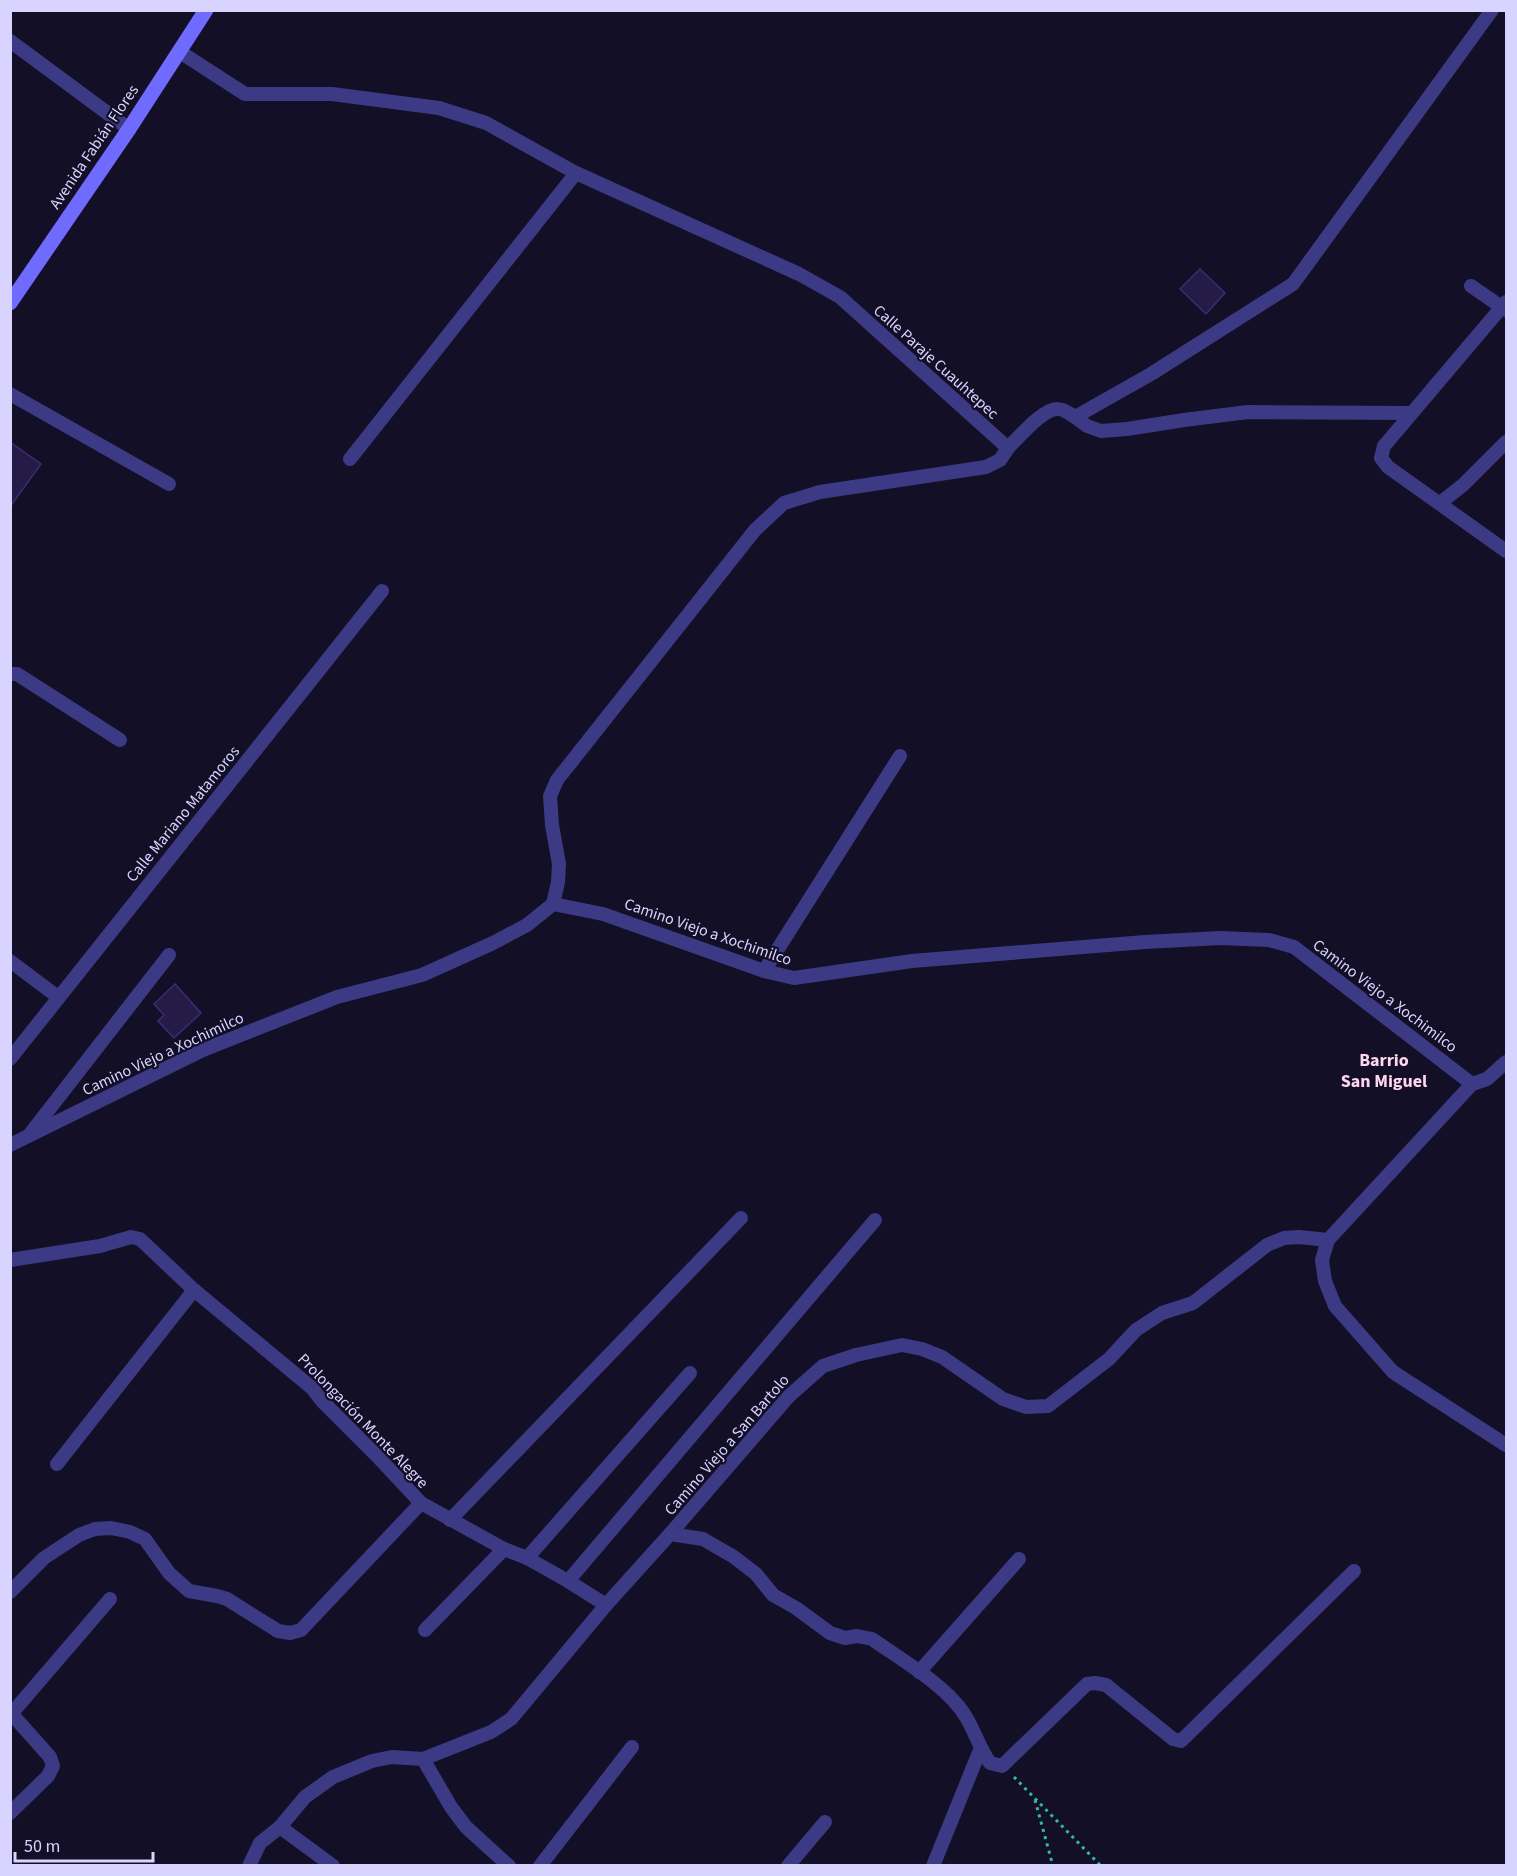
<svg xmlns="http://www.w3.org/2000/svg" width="1517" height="1876" font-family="'Source Sans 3',sans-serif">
<rect width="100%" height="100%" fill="#130f26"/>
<!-- building -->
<g fill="#241b47" stroke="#3b2d73" stroke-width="1.5">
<polygon points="1200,269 1225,293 1206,314 1180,289"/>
<polygon points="10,442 41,464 10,507"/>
<polygon points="175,984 201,1013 174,1038 158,1021 164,1015 154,1004"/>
</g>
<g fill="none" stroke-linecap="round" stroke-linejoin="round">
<!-- path -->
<g stroke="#2fb8b0" stroke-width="3" stroke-dasharray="3 4.5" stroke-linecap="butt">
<polyline points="1014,1777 1101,1866"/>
<polyline points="1035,1800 1053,1866"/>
</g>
<!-- minor -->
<g stroke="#3d3a85" stroke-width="14">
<polyline points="1492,10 1293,284 1151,374 1075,417 1087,426 1101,431 1127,429 1184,420 1248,412 1412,413 1384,446 1381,458 1388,467 1506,551"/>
<polyline points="10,41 129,129"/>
<polyline points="180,52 245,94 332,94 439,108 486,123 576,173 799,274 840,297 1008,448 1000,460 986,467 820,492 784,503 755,530 557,780 550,796 552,825 559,864 558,882 553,904"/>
<polyline points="1471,286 1506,310"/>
<polyline points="10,394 169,484"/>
<polyline points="1412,413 1506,302"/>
<path d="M1008 448C1018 438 1043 408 1058 409 1064 409 1070 414 1075 417"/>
<polyline points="350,459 576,173"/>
<polyline points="1440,503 1463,485 1506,442"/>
<polyline points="10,674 17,674 120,740"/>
<polyline points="10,961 58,997"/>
<polyline points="764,971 900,756"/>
<polyline points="10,1059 382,591"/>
<polyline points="1506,1062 1487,1079 1472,1084 1328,1240 1322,1260 1325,1281 1335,1306 1393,1372 1506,1445"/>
<polyline points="30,1134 169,955"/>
<polyline points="10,1145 203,1050 337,997 422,975 493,943 527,925 553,904 603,914 764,971 794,978 912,961 1145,942 1220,938 1269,940 1294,947 1472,1084"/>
<polyline points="10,1260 100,1246 131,1237 140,1239 194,1290 312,1388 322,1401 378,1457 421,1503 504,1549 527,1558 568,1581 606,1605"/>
<polyline points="57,1464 194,1290"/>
<polyline points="450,1520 741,1218"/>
<path d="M670 1534 703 1539 734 1557 756 1574 773 1595 796 1608 830 1633 845 1638 857 1636 872 1639C900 1659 949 1687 966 1717 975 1732 980 1749 990 1763L1002 1766 1087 1684 1095 1683 1106 1685 1173 1739 1181 1741 1354 1571"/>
<polyline points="527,1558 690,1373"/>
<polyline points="568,1581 875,1220"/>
<polyline points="10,1592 44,1558 79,1535 95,1529 111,1528 130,1532 145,1539 169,1573 189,1591 217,1596 227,1599 278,1631 290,1633 301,1630 421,1503"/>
<polyline points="425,1630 504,1549"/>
<polyline points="919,1672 1019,1559"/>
<polyline points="10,1712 50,1757 53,1766 48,1776 10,1813"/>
<polyline points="12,1713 110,1599"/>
<polyline points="423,1759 451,1807 466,1827 509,1866"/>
<polyline points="280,1827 333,1866"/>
<polyline points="249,1866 260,1843 280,1827 305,1797 333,1777 372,1761 392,1757 423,1759 491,1732 511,1719 606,1605 670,1534 789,1396 823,1366 856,1355 902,1345 922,1349 942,1357 1003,1399 1026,1407 1048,1406 1109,1359 1136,1330 1162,1313 1193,1303 1267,1245 1284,1238 1299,1237 1328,1240"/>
<polyline points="540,1866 632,1747"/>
<polyline points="788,1866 825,1822"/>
<polyline points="933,1866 980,1750"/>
</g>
<!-- secondary -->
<polyline stroke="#6f6bff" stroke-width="15" points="10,303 129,129 206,10"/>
</g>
<g text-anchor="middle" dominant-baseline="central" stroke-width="4.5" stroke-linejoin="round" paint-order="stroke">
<!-- street labels -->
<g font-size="16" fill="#d9d4ff" stroke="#130f26">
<text transform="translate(94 147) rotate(-56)">Avenida Fabián Flores</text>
<text transform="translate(936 362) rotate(42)">Calle Paraje Cuauhtepec</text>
<text transform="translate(183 814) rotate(-51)">Calle Mariano Matamoros</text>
<text transform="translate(708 932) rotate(19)">Camino Viejo a Xochimilco</text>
<text transform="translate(1385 996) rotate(37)">Camino Viejo a Xochimilco</text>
<text transform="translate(163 1054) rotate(-25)">Camino Viejo a Xochimilco</text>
<text transform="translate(363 1421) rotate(46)">Prolongación Monte Alegre</text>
<text transform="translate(727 1445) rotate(-49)">Camino Viejo a San Bartolo</text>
</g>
<!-- neighbourhood labels -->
<g font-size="18" font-weight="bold" fill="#ffd6f0" stroke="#130f26">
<text x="1384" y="1060">Barrio<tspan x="1384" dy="21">San Miguel</tspan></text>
</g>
</g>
<!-- border -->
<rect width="1517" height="1876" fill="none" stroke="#d9d4ff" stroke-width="24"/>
<!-- scale -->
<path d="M15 1852v9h138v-9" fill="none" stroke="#d9d4ff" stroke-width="3"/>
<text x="24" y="1852" font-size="18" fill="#d9d4ff" stroke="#130f26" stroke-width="4.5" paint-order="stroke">50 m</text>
</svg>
